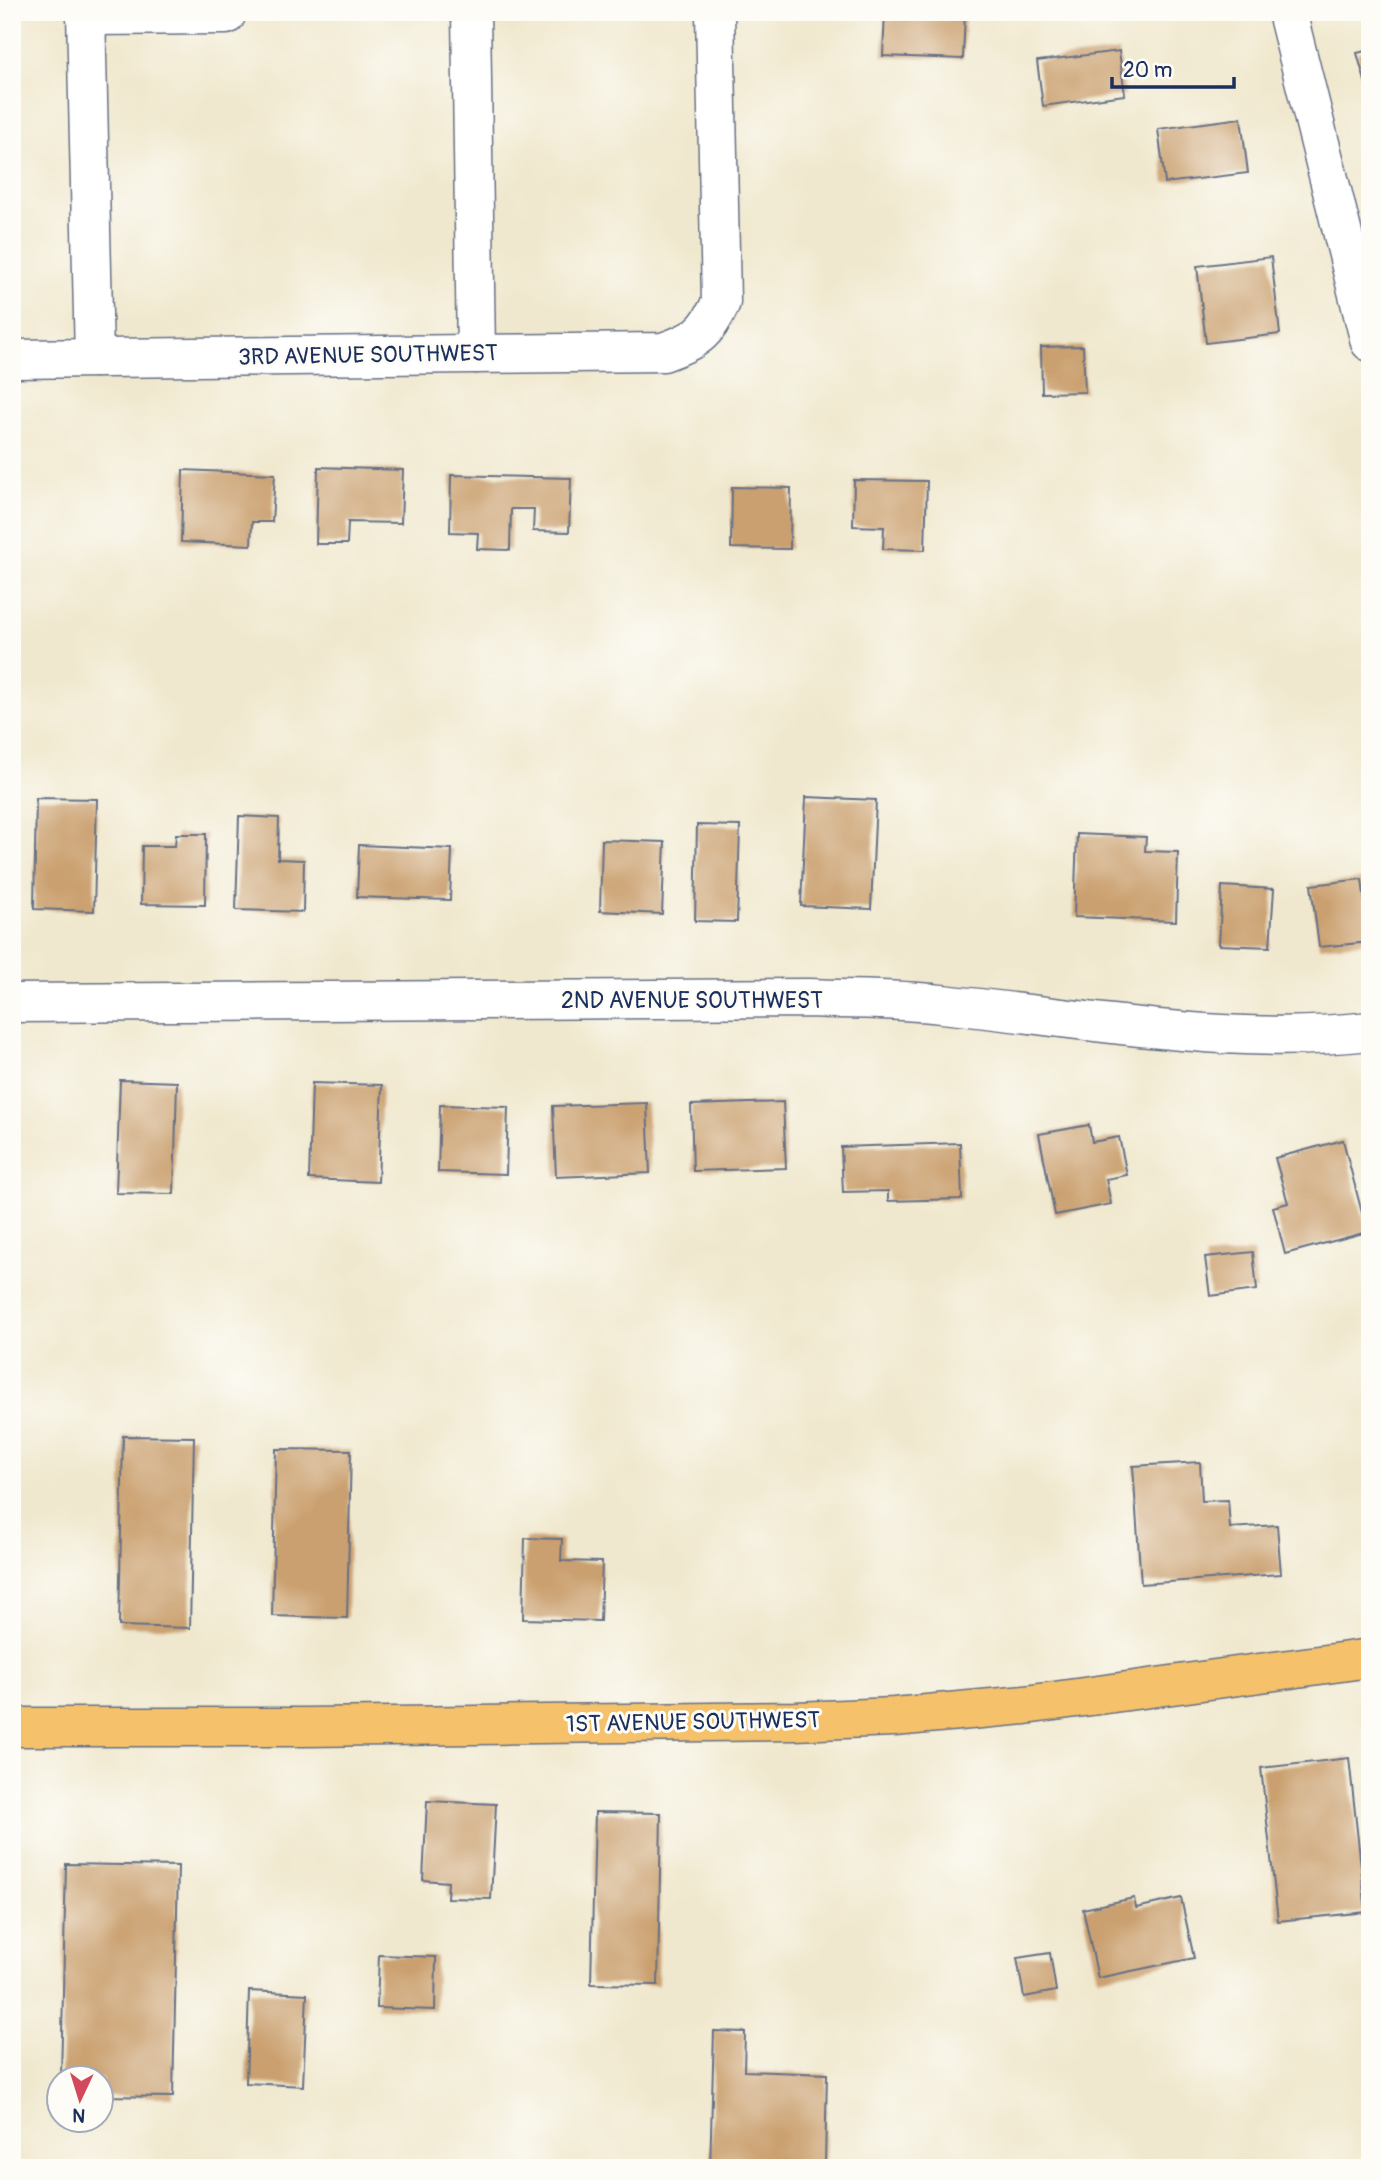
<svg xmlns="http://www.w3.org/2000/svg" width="1382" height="2180" font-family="Pangolin,sans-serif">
<rect width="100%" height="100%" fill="#fdfcf7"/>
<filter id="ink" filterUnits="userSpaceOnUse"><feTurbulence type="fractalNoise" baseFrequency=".0143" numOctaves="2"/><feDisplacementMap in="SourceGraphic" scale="14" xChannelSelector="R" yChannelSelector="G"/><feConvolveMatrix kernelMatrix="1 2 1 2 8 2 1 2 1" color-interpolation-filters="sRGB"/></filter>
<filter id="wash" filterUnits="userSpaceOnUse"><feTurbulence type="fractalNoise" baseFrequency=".00686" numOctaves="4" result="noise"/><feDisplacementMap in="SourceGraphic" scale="28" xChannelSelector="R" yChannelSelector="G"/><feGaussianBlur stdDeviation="1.57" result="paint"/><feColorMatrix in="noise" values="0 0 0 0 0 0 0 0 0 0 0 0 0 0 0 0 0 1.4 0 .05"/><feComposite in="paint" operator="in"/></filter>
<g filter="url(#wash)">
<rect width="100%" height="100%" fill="#f0e8ce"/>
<g id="blocks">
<!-- building -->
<g fill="#caa070">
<polygon points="885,12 965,12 963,59 883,56"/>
<polygon points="1370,50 1370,95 1369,95 1357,53"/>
<polygon points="1119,51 1125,95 1043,106 1037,61"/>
<polygon points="1241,118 1248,173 1165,183 1158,129"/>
<polygon points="1271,257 1280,334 1206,343 1197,266"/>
<polygon points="1083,346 1085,392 1042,393 1041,347"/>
<polygon points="318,467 403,470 401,523 348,522 347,544 316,544"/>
<polygon points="183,470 275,474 272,522 252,522 251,545 181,542"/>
<polygon points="451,475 571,478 569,532 533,531 534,509 511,509 510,550 477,549 478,533 450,532"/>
<polygon points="854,480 927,481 925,550 883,549 884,527 853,526"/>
<polygon points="732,487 791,488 790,549 731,548"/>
<polygon points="806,797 876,800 871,909 801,906"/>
<polygon points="36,798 97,799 94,911 34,909"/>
<polygon points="239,816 279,818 278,859 304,860 303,912 236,910"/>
<polygon points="697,825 740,826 737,922 695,921"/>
<polygon points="176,834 206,834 205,905 141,904 142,846 175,846"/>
<polygon points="1077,834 1146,837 1145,851 1178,852 1176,921 1074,917"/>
<polygon points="602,840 665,842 662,914 600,911"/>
<polygon points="359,845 452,849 450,900 357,897"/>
<polygon points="1362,879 1370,942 1319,947 1311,885"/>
<polygon points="1222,886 1274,889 1270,947 1219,945"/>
<polygon points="120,1080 177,1082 174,1194 116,1193"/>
<polygon points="312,1083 382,1085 378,1182 309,1179"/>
<polygon points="783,1102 786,1168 693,1171 691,1105"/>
<polygon points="647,1103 650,1173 556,1177 553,1106"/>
<polygon points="440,1105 508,1107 506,1174 438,1172"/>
<polygon points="1089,1125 1092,1142 1119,1137 1127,1175 1106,1179 1111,1204 1055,1215 1039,1134"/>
<polygon points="1343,1140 1367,1232 1285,1254 1273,1207 1288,1203 1275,1158"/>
<polygon points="960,1143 962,1199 888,1201 888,1191 843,1192 841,1147"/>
<polygon points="1253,1252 1257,1290 1210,1296 1205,1257"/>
<polygon points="123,1436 194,1437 190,1628 119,1626"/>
<polygon points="276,1449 351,1450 347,1618 272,1616"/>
<polygon points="1200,1462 1202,1501 1228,1500 1230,1528 1277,1525 1281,1574 1141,1584 1133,1466"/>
<polygon points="525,1538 562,1539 561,1561 602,1562 600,1621 523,1619"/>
<polygon points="1349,1758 1366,1912 1278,1921 1261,1768"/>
<polygon points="427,1801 496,1804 491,1899 447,1898 448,1882 423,1880"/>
<polygon points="595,1812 661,1813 658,1985 591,1984"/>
<polygon points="66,1864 178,1866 173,2097 102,2096 102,2078 61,2078"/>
<polygon points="1134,1898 1136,1908 1181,1898 1194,1958 1098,1978 1083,1909"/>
<polygon points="1050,1953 1056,1991 1024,1997 1017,1958"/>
<polygon points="379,1955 436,1957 435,2010 377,2008"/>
<polygon points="249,1991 307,1994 303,2086 246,2083"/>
<polygon points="714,2031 745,2032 744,2071 827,2074 825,2164 769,2162 769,2168 710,2168"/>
</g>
</g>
</g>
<g filter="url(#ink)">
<use href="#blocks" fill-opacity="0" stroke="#667085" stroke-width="2"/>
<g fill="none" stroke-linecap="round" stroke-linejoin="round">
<defs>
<g id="minor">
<polyline points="86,12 94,358"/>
<polyline points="471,12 476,354"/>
<polyline points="1287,12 1370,342"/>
<polyline points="86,16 226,15"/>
<path d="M12 359 663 352C695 341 707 334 721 302L715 12"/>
<path d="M12 1003 808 998C852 1000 897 999 941 1004 1084 1018 1226 1047 1370 1031"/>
</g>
<polyline id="major" points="12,1727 305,1727 795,1721 894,1717 1025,1705 1370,1658"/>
</defs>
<!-- minor casing -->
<use href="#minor" stroke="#667085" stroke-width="41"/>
<!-- major casing -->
<use href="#major" stroke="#667085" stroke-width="41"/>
<!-- minor -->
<use href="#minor" stroke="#fff" stroke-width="38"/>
<!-- major -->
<use href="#major" stroke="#f5c16b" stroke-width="38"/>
</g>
</g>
<g text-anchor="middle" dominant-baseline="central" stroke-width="6" stroke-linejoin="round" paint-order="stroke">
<!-- street labels -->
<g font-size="23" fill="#1b2f5e" stroke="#fdfcf7">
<text transform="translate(368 355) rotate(-1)">3RD AVENUE SOUTHWEST</text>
<text x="692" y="1000">2ND AVENUE SOUTHWEST</text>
<text transform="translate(693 1722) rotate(-1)">1ST AVENUE SOUTHWEST</text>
</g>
</g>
<!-- margin -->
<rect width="1382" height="2180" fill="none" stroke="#fdfcf7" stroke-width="42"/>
<!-- north arrow -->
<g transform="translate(80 2099) rotate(184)"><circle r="33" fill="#fdfcf7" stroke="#a3aaba" stroke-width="2"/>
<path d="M0-5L12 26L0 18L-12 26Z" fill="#d1495b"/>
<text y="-10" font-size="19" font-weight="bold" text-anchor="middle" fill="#1b2f5e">N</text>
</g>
<!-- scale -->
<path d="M1112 77v10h122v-10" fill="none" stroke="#1b2f5e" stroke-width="3.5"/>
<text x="1123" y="77" font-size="21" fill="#1b2f5e" stroke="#fdfcf7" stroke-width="5" paint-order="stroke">20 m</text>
</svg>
